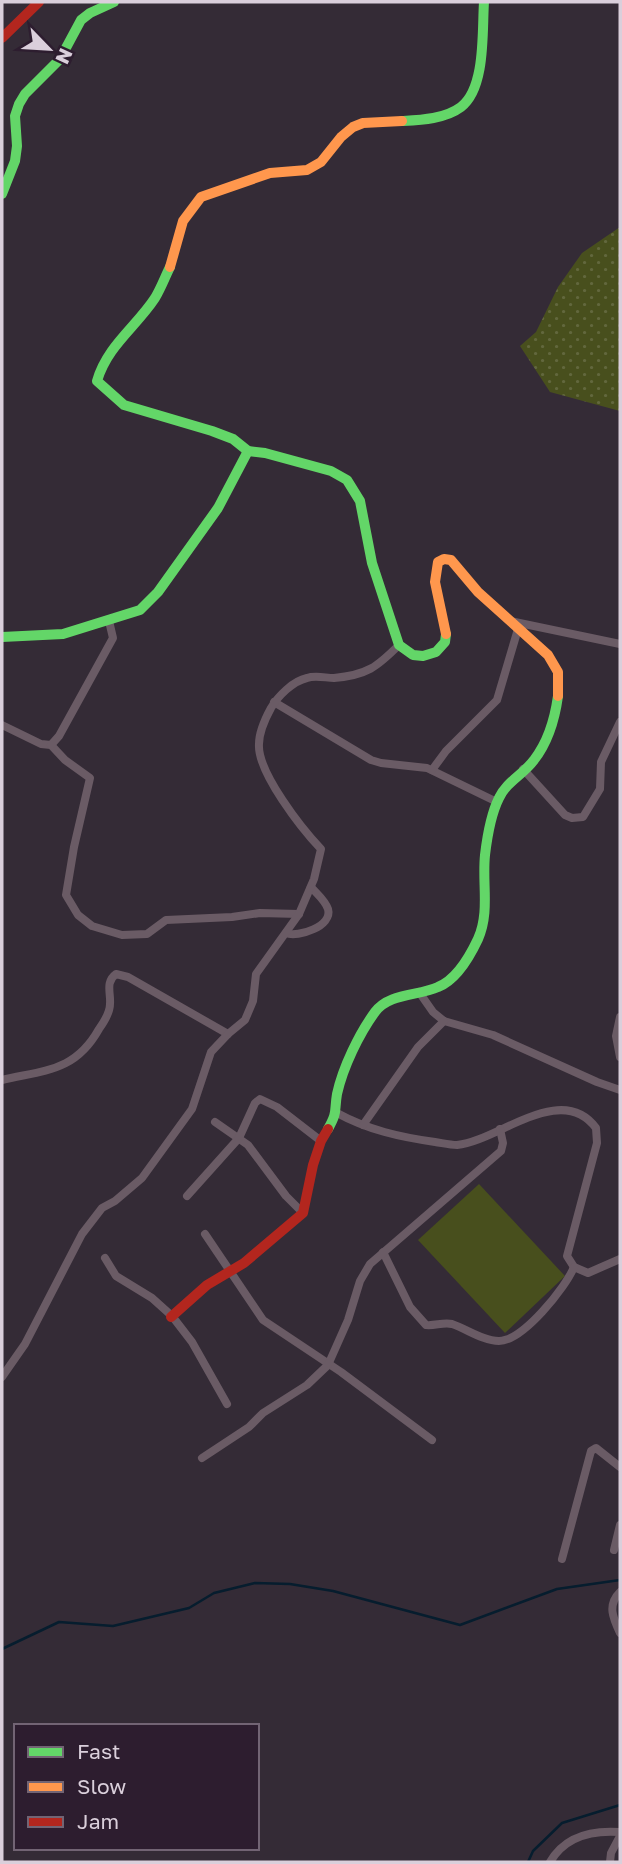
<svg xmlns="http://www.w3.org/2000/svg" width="622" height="1864" font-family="'Golos Text',sans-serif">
<defs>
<pattern id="grass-dots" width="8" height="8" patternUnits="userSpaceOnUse" patternTransform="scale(1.75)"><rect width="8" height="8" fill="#484f1d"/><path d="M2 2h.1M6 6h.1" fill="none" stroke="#62673d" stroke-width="1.8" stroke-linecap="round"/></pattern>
</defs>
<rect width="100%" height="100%" fill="#342b36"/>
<!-- grass -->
<polygon fill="url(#grass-dots)" points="620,227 620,411 550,392 520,346 536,332 558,287 582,253"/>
<!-- garden -->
<polygon fill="#484f1d" points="479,1184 565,1276 505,1333 418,1240"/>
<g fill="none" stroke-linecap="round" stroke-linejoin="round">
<!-- stream -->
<g stroke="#061d2e" stroke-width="2.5">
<polyline points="2,1649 59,1622 113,1626 189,1608 214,1593 255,1583 290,1584 333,1591 460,1625 557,1589 620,1580"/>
<polyline points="528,1862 533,1851 562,1823 620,1805"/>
</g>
<!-- street -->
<g stroke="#6a5b65" stroke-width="8">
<polyline points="510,621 620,644"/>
<polyline points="274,702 371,760 381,763 427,768 497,802"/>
<polyline points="2,725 41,744 51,745 65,760 90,778 74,847 66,895 78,915 92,926 122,935 147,934 166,920 232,917 260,913 299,914"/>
<polyline points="51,745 59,736 113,638 109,621"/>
<polyline points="523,769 565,815 572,818 583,817 600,789 601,762 620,722"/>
<polyline points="432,770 446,751 497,700 518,629"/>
<path d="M286 933C298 938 333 926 328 909 325 900 316 893 311 887"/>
<polyline points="419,992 433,1012 444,1021 493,1035 597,1082 620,1090"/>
<polyline points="620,1017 616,1036 620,1057"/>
<path d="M2 1080C44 1070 75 1072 99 1029 104 1022 110 1013 110 1004 111 993 105 982 116 974L128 977 228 1034"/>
<path d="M337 1113C368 1130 400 1137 435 1142 442 1143 450 1145 457 1145 498 1141 561 1081 596 1128L597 1143 567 1256 574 1267 588 1273 620 1259"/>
<polyline points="215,1122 248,1145 286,1196 303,1213"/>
<polyline points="363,1125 418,1047 444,1021"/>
<polyline points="187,1196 239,1138 255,1103 260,1099 277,1107 321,1141"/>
<polyline points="205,1234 263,1320 341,1372 432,1440"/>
<path d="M383 1252 410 1307 426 1325C435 1326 443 1322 452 1324 467 1329 483 1341 499 1341 523 1341 566 1287 574 1267"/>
<polyline points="105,1258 116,1276 152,1298 172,1316 192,1342 227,1404"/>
<path d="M2 1377 25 1344 82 1234 102 1208 115 1201 142 1178 192 1109 211 1052 228 1034 245 1020 253 1001 256 974 299 914 314 879 321 849C302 829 257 772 259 744 259 732 265 719 271 708 278 696 293 681 307 678 315 675 326 678 334 678 367 675 377 667 399 645"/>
<polyline points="202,1458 249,1427 263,1413 307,1385 328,1365 348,1320 360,1281 370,1264 501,1151 503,1143 500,1129"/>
<polyline points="614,1550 620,1525"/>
<polyline points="562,1559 591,1451 596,1448 620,1467"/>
<path d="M620 1592C607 1605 613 1618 620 1633"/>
<path d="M550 1862C565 1836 592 1830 620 1832"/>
<polyline points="610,1862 611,1853 620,1836"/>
</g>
<!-- fast -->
<g stroke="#63d668" stroke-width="10">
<path d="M402 121C421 120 445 119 461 107 486 88 482 31 484 2"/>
<polyline points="2,194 15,161 17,146 15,116 19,104 25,94 60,59 81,20 90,13 114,2"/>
<path d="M170 267C165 277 161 288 155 298 136 327 107 346 97 381L124 405 212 431 233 439 248 451 265 453 331 471 347 480 360 501 372 563 399 645 413 655 423 656 436 652 445 642 446 634"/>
<polyline points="2,637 63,634 140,610 158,592 218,508 248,451"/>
<path d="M328 1129C338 1111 334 1112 337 1094 343 1067 359 1034 375 1012 389 993 418 996 438 987 456 980 470 956 478 939 490 912 482 884 485 855 487 838 491 814 499 798 507 781 523 775 534 760 548 742 555 718 558 696"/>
</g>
<!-- slow -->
<g stroke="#ff974d" stroke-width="10">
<polyline points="170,267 183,221 201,197 270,173 307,170 321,162 341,137 353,127 363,123 402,121"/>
<polyline points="446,634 435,582 438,562 444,559 451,560 478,592 548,655 558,672 558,696"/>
</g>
<!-- jam -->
<g stroke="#b3261e" stroke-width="10">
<polyline points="2,38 39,2"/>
<polyline points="171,1317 207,1285 244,1263 303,1213 313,1165 321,1141 328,1129"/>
</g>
</g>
<!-- border -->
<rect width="622" height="1864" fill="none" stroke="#dacfdb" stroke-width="7"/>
<!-- legend -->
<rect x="14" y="1724" width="245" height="126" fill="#2d1d2f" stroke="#726474" stroke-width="2"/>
<rect x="28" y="1747" width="35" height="10" fill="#63d668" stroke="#726474" stroke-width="2"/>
<text x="77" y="1759" font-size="21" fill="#dacfdb">Fast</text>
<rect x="28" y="1782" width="35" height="10" fill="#ff974d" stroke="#726474" stroke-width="2"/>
<text x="77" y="1794" font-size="21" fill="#dacfdb">Slow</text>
<rect x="28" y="1817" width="35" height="10" fill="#b3261e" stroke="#726474" stroke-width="2"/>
<text x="77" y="1829" font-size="21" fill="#dacfdb">Jam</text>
<!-- north arrow -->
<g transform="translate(49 49) rotate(115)" stroke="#2d1d2f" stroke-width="5" paint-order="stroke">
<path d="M0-5L12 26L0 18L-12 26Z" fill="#dacfdb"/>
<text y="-10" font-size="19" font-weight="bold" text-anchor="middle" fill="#dacfdb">N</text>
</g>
</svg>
